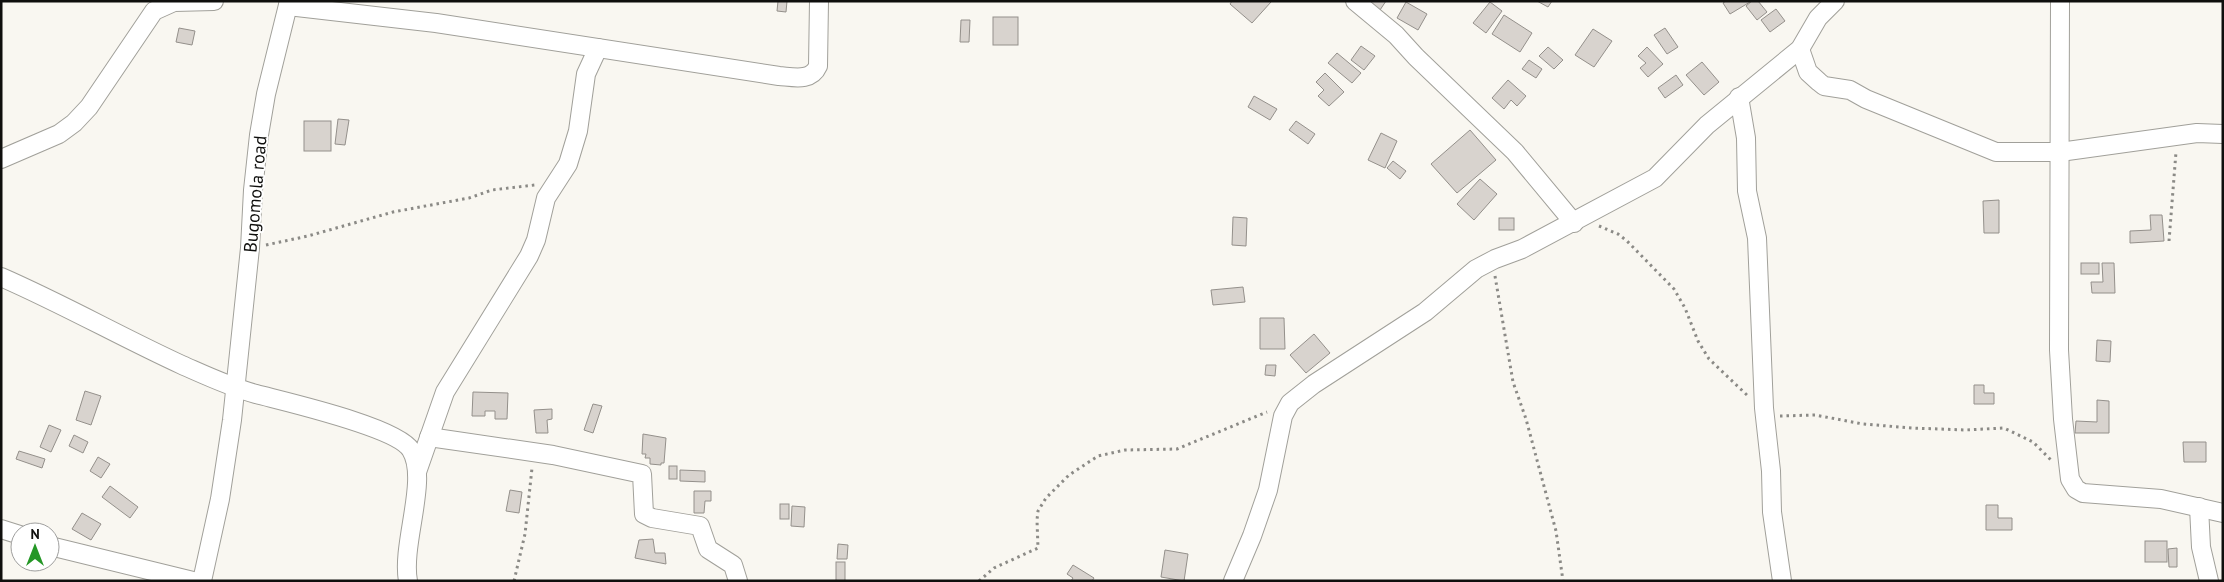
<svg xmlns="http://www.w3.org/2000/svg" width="2224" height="582" font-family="'PT Sans',sans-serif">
<rect width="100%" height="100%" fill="#f9f7f1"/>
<!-- building -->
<g fill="#d8d3ce" stroke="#94908b">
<polygon points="778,1 787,1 786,12 777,11"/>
<polygon points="1232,1 1271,1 1271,2 1252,23 1230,4"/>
<polygon points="1370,1 1386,1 1380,10 1368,3"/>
<polygon points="1537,1 1552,1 1548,7"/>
<polygon points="1726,1 1750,1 1750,2 1730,14 1723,3"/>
<polygon points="1752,1 1758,1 1767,12 1757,20 1746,6"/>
<polygon points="1406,2 1427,14 1418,30 1397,18"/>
<polygon points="1490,2 1502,11 1486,33 1473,23"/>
<polygon points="1776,9 1785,21 1770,32 1761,20"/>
<polygon points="1504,15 1532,33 1520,52 1492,34"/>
<rect x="993" y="17" width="25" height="28"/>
<polygon points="961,20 970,20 969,42 960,42"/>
<polygon points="179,28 195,31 192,45 176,42"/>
<polygon points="1665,28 1678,47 1667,54 1654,35"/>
<polygon points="1593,29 1612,41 1594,67 1575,55"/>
<polygon points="1361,46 1375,56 1364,70 1351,60"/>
<polygon points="1548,47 1563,60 1554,69 1539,56"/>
<polygon points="1647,47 1663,64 1648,77 1640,68 1646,63 1638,56"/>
<polygon points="1337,53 1361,73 1352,83 1328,63"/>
<polygon points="1529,60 1542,69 1536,78 1522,69"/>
<polygon points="1702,62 1719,82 1704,95 1686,75"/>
<polygon points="1325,73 1344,92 1329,106 1318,96 1324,90 1316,82"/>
<polygon points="1676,75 1683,85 1665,98 1658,88"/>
<polygon points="1508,80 1526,96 1517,106 1511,100 1504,109 1492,98"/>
<polygon points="1254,96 1277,109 1270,120 1248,107"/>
<polygon points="338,119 349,120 345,145 335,144"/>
<rect x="304" y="121" width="27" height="30"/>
<polygon points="1296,121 1315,134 1308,144 1289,130"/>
<polygon points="1470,130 1496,160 1457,193 1431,164"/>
<polygon points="1381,133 1397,141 1385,168 1368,160"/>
<polygon points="1393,161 1406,171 1400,179 1387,168"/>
<polygon points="1480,179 1497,194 1474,220 1457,204"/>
<polygon points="1999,200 1999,233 1984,233 1983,201"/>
<polygon points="2150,215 2162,215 2164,241 2130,243 2130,231 2151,230"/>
<polygon points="1233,217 1247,218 1246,246 1232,245"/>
<rect x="1499" y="218" width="15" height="12"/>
<rect x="2081" y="263" width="18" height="11"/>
<polygon points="2102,263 2114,263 2115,293 2092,293 2091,282 2103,282"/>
<polygon points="1243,287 1245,302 1213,305 1211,290"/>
<polygon points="1260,318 1284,318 1285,349 1260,349"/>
<polygon points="1314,334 1330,353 1306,373 1290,355"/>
<polygon points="2097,340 2111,341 2110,362 2096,361"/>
<polygon points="1266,365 1276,365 1275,376 1265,375"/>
<polygon points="1974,385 1984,385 1984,393 1994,393 1994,404 1974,404"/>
<polygon points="85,391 101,396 91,425 76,420"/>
<polygon points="473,392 508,393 507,419 495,419 495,411 485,411 485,416 472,416"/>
<polygon points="2097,400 2109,401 2109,433 2075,433 2076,421 2097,422"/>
<polygon points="593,404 602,406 593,433 584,430"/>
<polygon points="552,409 552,419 547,420 548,433 536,433 534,410"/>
<polygon points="49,425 61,430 51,452 40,447"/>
<polygon points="643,434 666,438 664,463 661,463 661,465 650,464 650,458 645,458 646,454 642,454"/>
<polygon points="74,435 88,442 83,453 69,446"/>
<polygon points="2183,442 2206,442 2206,462 2184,462"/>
<polygon points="19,451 45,459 42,468 16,459"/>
<polygon points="98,457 110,464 101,478 90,471"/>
<rect x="669" y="466" width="8" height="13"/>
<polygon points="680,470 705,471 705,482 680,481"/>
<polygon points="110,486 138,507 130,518 102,497"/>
<polygon points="510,490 522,492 519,513 506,511"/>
<polygon points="694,491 711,491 711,501 705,501 704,513 694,513"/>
<rect x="780" y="504" width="9" height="15"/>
<polygon points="1986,505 1998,505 1998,518 2012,518 2012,530 1986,530"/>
<polygon points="792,506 805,507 804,527 791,526"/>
<polygon points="82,513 101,524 91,540 72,529"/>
<polygon points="653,539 655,553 665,553 666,564 635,558 639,540"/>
<rect x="2145" y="541" width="22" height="21"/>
<polygon points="838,544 848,545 847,559 837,559"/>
<polygon points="2177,548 2177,567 2169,567 2168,549"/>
<polygon points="1165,550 1188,554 1184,581 1161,577"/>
<rect x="836" y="562" width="9" height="19"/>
<polygon points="1073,565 1094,578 1092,581 1071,581 1073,578 1067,574"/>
</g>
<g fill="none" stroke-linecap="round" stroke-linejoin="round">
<defs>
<g id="minor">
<polyline points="1355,1 1396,35 1416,57 1515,152 1574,223"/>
<polyline points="2060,1 2059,350 2063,419 2070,479 2076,489 2083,493 2161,499 2223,513"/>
<path d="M288 6 436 23 779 76C793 77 811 82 818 66L819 1"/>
<polyline points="1800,49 1808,72 1819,82 1824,86 1850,90 1866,99 1996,152 2060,152 2197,133 2223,134"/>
<polyline points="1739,97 1746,138 1747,191 1757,238 1764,408 1771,471 1772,512 1782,581"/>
<polyline points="1,159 59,134 74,123 89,107 154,11 174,2 214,1"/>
<path d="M1 277C63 304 121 337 182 365 207 376 230 387 256 394 286 402 397 427 411 450 429 479 401 544 408 581"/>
<polyline points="429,437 553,455 642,474 644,514 652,518 700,526 708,549 733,565 738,581"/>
<polyline points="417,472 445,392 529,256 536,240 546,198 568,164 578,131 586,74 598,48"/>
<polyline points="2199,507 2201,547 2209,581"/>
<polyline points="1,529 20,535"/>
<polyline points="50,546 193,581"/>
<polyline points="202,581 220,499 232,420 250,248 253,190 259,135 266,94 289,1"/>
<polyline points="1233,581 1252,536 1268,490 1283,416 1290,403 1314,384 1425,312 1476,269 1495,259 1522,249 1655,178 1707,125 1800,49 1818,18 1835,1"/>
</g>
</defs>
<!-- minor casing -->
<use href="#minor" stroke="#a1a09a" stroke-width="20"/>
<!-- path -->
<g stroke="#8b8a86" stroke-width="3" stroke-dasharray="2.5 4" stroke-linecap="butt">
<polyline points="1599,226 1618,234 1627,241 1674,289 1685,308 1698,341 1709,359 1748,396"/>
<polyline points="2169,241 2176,152"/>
<polyline points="266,245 308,236 393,212 469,198 492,190 535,185"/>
<polyline points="1495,276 1513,382 1526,419 1556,531 1563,581"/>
<polyline points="1780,416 1815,415 1863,424 1912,428 1965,430 2004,428 2033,442 2052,461"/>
<polyline points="514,581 525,534 532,468"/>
<polyline points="979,581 994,568 1038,548 1037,520 1038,511 1046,498 1069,475 1098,456 1125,450 1177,449 1267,412"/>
</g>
<!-- minor -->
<use href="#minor" stroke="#fff" stroke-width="18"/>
</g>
<g text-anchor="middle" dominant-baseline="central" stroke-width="4" stroke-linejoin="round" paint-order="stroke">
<!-- street labels -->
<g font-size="18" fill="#0f0f0d" stroke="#fff">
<text transform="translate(255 194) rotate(-85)">Bugomola road</text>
</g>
</g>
<!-- border -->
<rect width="2224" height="582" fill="none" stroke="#0f0f0d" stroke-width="5"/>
<!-- north arrow -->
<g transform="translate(35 547)"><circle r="24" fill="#ffffff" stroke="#9f9f9e"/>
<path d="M0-4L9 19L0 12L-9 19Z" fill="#249726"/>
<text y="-8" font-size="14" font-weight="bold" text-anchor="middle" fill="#0f0f0d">N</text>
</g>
</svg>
